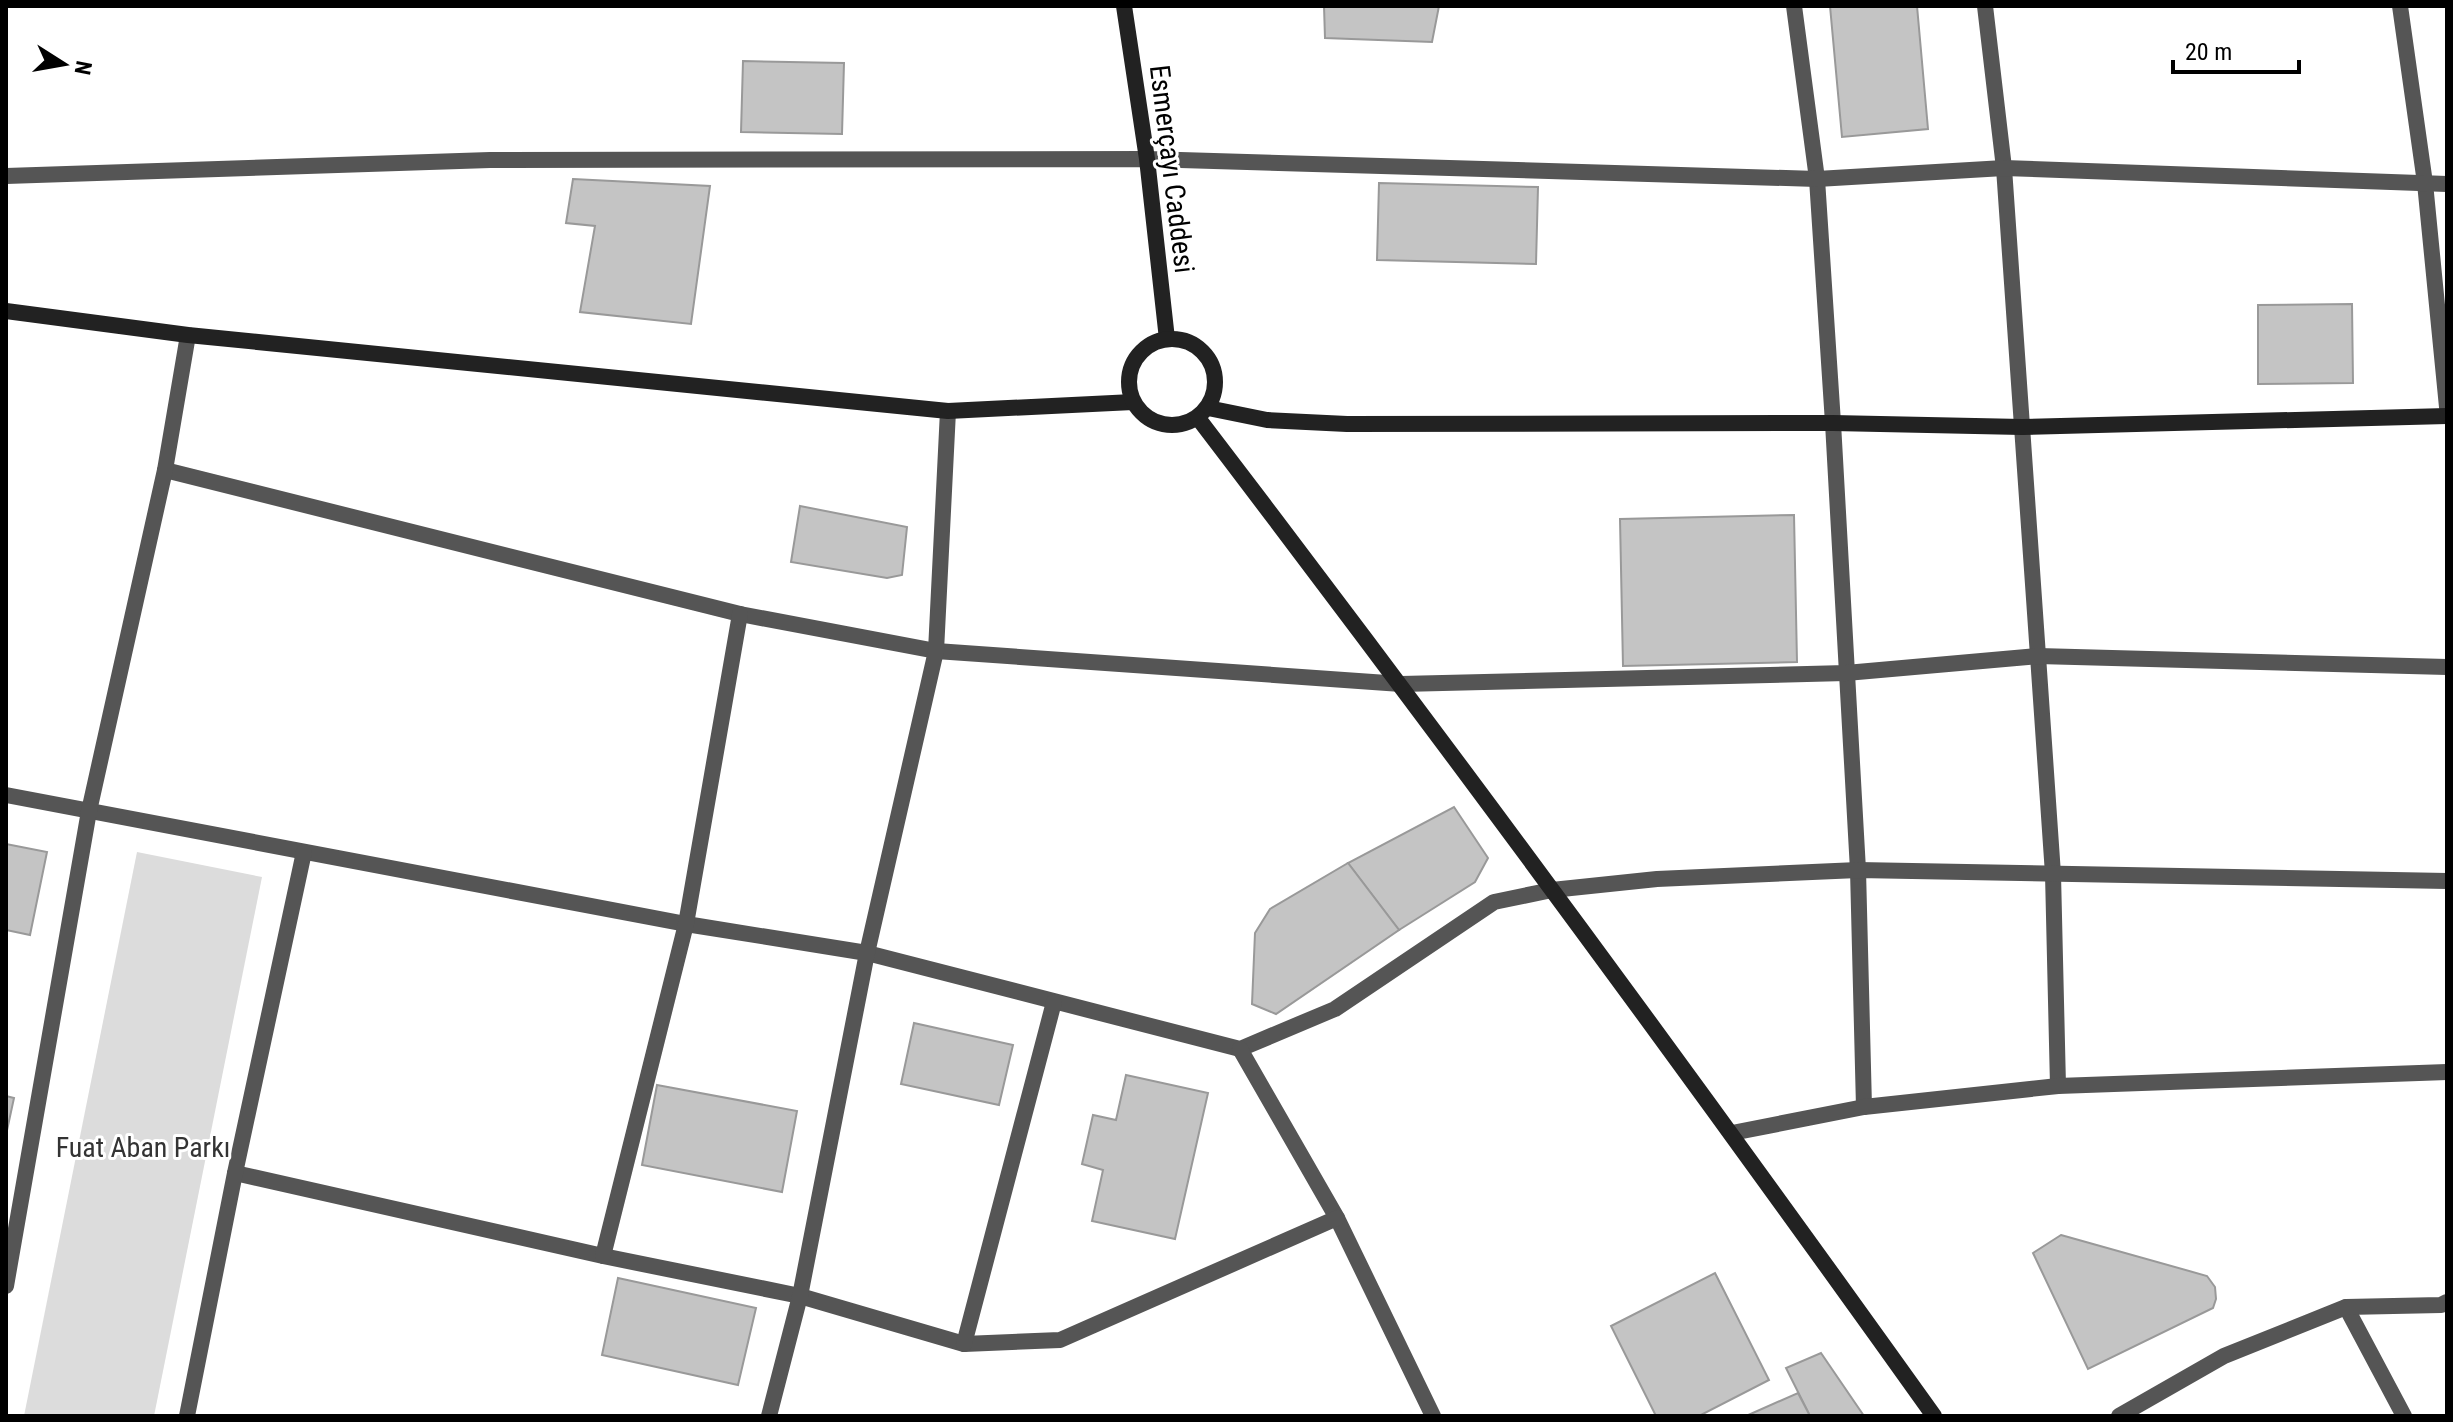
<svg xmlns="http://www.w3.org/2000/svg" width="2453" height="1422" font-family="'Roboto Condensed',sans-serif">
<rect width="100%" height="100%" fill="#fff"/>
<!-- green -->
<polygon fill="#dcdcdc" points="137,852 262,877 154,1416 24,1416"/>
<!-- building -->
<g fill="#c4c4c4" stroke="#999" stroke-width="2">
<polygon points="1324,6 1439,6 1432,42 1325,38"/>
<polygon points="1830,6 1917,6 1928,129 1842,137"/>
<polygon points="743,61 844,63 842,134 741,132"/>
<polygon points="573,179 710,186 691,324 580,312 595,226 566,223"/>
<polygon points="1379,183 1538,187 1536,264 1377,260"/>
<polygon points="2352,304 2353,383 2258,384 2258,305"/>
<polygon points="800,506 907,527 902,575 887,578 791,562"/>
<polygon points="1794,515 1797,662 1623,666 1620,519"/>
<polygon points="1454,807 1488,858 1475,882 1399,930 1348,863"/>
<polygon points="6,844 47,852 30,935 6,930"/>
<polygon points="1348,863 1399,930 1276,1014 1252,1004 1255,933 1270,909"/>
<polygon points="914,1023 1013,1045 999,1105 901,1084"/>
<polygon points="1126,1075 1208,1093 1175,1239 1092,1221 1103,1170 1082,1164 1093,1115 1116,1120"/>
<polygon points="657,1085 797,1111 782,1192 642,1165"/>
<polygon points="6,1096 14,1098 6,1135"/>
<polygon points="2061,1235 2207,1276 2215,1287 2216,1299 2213,1308 2088,1369 2033,1253"/>
<polygon points="1715,1273 1769,1380 1699,1416 1656,1416 1611,1326"/>
<polygon points="618,1278 756,1308 738,1385 602,1355"/>
<polygon points="1821,1353 1864,1416 1810,1416 1786,1368"/>
<polygon points="1798,1393 1810,1416 1746,1416"/>
</g>
<g fill="none" stroke-linecap="round" stroke-linejoin="round">
<!-- minor -->
<g stroke="#555" stroke-width="16">
<polyline points="1794,6 1817,179 1833,423 1858,870 1864,1107"/>
<polyline points="1985,6 2004,168 2038,656 2053,874 2058,1086"/>
<polyline points="2400,6 2425,183 2447,407"/>
<polyline points="6,176 490,160 1147,159 1817,179 2004,168 2447,184"/>
<polyline points="165,470 740,614 936,651 1401,684 1846,673 2038,656 2447,667"/>
<polyline points="6,795 686,924 867,953 1240,1049 1335,1009 1494,902 1552,890 1657,879 1858,870 2447,881"/>
<polyline points="1240,1049 1337,1218 1433,1416"/>
<polyline points="1732,1133 1864,1107 2058,1086 2447,1072"/>
<polyline points="235,1173 603,1256 800,1296 964,1344 1060,1340 1337,1218"/>
<polyline points="603,1256 686,924 740,614"/>
<polyline points="6,1286 89,811 165,470 188,335"/>
<polyline points="2346,1307 2404,1416"/>
<polyline points="964,1344 1054,1002"/>
<polyline points="187,1416 235,1173 304,852"/>
</g>
<!-- tertiary -->
<g stroke="#555" stroke-width="16">
<polyline points="769,1416 800,1296 867,953 936,651 948,411"/>
<polyline points="2119,1416 2224,1356 2346,1307 2441,1305 2447,1302"/>
</g>
<!-- secondary -->
<g stroke="#222" stroke-width="16">
<polyline points="1124,6 1147,159 1167,339"/>
<polyline points="6,311 188,335 948,411 1133,402"/>
<circle cx="1172" cy="382" r="43"/>
<polyline points="1208,408 1267,420 1347,424 1833,423 2022,427 2447,416"/>
<path d="M1198 418C1449 747 1694 1080 1934 1416"/>
</g>
</g>
<g text-anchor="middle" dominant-baseline="central" stroke-width="6" stroke-linejoin="round" paint-order="stroke">
<!-- street labels -->
<g font-size="28" fill="#000" stroke="#fff">
<text transform="translate(1172 169) rotate(83)">Esmerçayı Caddesi</text>
</g>
<!-- park labels -->
<g font-size="28" fill="#333" stroke="#fff">
<text x="143" y="1147">Fuat Aban Parkı</text>
</g>
</g>
<!-- border -->
<rect width="2453" height="1422" fill="none" stroke="#000000" stroke-width="16"/>
<!-- north arrow -->
<g transform="translate(64 64) rotate(101)" stroke="#ffffff" stroke-width="6" paint-order="stroke">
<path d="M0-6L14 30L0 20L-14 30Z" fill="#000000"/>
<text y="-12" font-size="22" font-weight="bold" text-anchor="middle" fill="#000000">N</text>
</g>
<!-- scale -->
<path d="M2173 60v12h126v-12" fill="none" stroke="#000000" stroke-width="4"/>
<text x="2185" y="60" font-size="24" fill="#000000" stroke="#ffffff" stroke-width="6" paint-order="stroke">20 m</text>
</svg>
